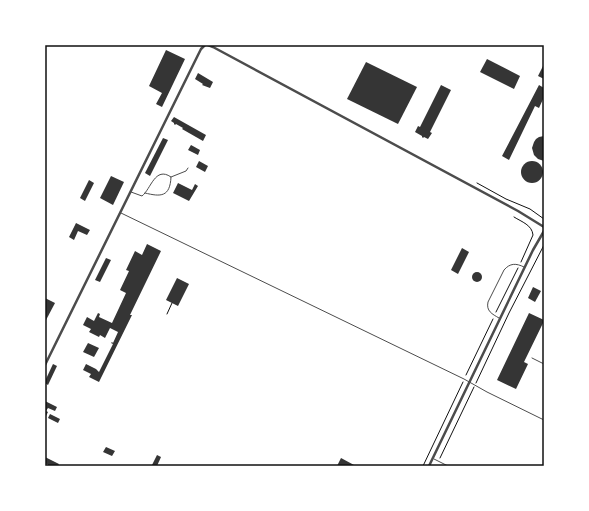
<svg xmlns="http://www.w3.org/2000/svg" width="589" height="511" font-family="'Exo 2',sans-serif">
<rect width="100%" height="100%" fill="#fff"/>
<!-- building -->
<g fill="#353535">
<polygon points="166,50 185,59 162,107 156,104 162,93 149,86"/>
<polygon points="487,59 520,76 514,89 480,72"/>
<polygon points="366,62 417,87 398,124 347,99"/>
<polygon points="544,64 544,79 538,76"/>
<polygon points="198,73 213,82 210,88 202,85 203,84 195,79"/>
<polygon points="441,85 451,90 430,132 432,133 428,139 424,137 423,138 422,137 422,136 415,132 418,126 420,127"/>
<polygon points="539,85 544,88 544,97 539,108 535,106 509,160 502,156"/>
<polygon points="174,117 206,135 203,141 182,129 183,128 176,124 175,125 174,124 174,123 171,121"/>
<polygon points="544,136 544,161 538,159 534,155 532,148 534,142 536,139 539,137"/>
<polygon points="163,138 168,140 150,176 145,173"/>
<polygon points="191,145 200,150 198,155 188,150"/>
<polygon points="199,161 208,166 205,172 196,167"/>
<circle cx="532" cy="172" r="11"/>
<polygon points="111,176 124,182 113,205 100,198"/>
<polygon points="89,180 94,183 85,201 80,198"/>
<polygon points="178,183 192,190 195,184 198,186 189,201 173,193"/>
<polygon points="76,223 90,230 87,235 78,231 74,240 69,237"/>
<polygon points="147,244 161,251 130,315 132,315 99,382 89,377 91,374 83,370 86,364 96,369 99,372 113,344 111,343 112,342 113,343 118,332 110,328 105,338 100,335 99,337 89,332 91,329 83,325 87,317 94,321 98,313 100,314 99,317 112,323 126,293 120,290 129,271 126,270 135,251 142,255"/>
<polygon points="462,248 469,252 458,274 451,270"/>
<polygon points="106,258 111,260 100,282 95,280"/>
<circle cx="477" cy="277" r="5"/>
<polygon points="177,278 189,284 178,306 166,300"/>
<polygon points="533,287 541,291 535,302 528,298"/>
<polygon points="45,298 55,303 45,322"/>
<polygon points="529,313 544,320 544,321 524,362 528,364 516,389 497,380"/>
<polygon points="88,343 99,348 94,357 83,352"/>
<polygon points="53,364 57,366 48,385 45,383 45,381"/>
<polygon points="45,401 57,407 55,411 48,408 46,411 48,412 45,418"/>
<polygon points="50,414 60,419 58,423 48,418"/>
<polygon points="106,447 115,451 112,456 103,452"/>
<polygon points="157,455 161,457 157,466 155,466 152,465"/>
<polygon points="45,457 59,464 58,466 50,466 45,463"/>
<polygon points="341,458 354,465 354,466 337,466"/>
</g>
<g fill="none" stroke-linecap="round" stroke-linejoin="round">
<!-- path -->
<g stroke="#111" stroke-width="1">
<polyline points="477,183 506,199 530,209 544,219"/>
<path d="M514 217C522 222 532 225 533 235L521 262"/>
<polyline points="496,312 518,268"/>
<polyline points="167,314 172,303"/>
<polyline points="466,375 493,319"/>
<polyline points="476,383 509,313 544,245"/>
<polyline points="440,458 474,387"/>
<polyline points="423,466 463,382"/>
</g>
<!-- service -->
<g stroke="#4c4c4c" stroke-width="1">
<polyline points="171,177 186,171 188,168"/>
<path d="M131 192 142 196C151 189 155 166 171 177 170 197 161 197 145 193"/>
<polyline points="121,213 464,379 487,392 544,420"/>
<path d="M499 318C492 314 486 311 488 302L504 270C510 263 516 263 524 267"/>
<polyline points="532,358 544,364"/>
<polyline points="434,459 448,466"/>
</g>
<!-- minor -->
<g stroke="#4c4c4c" stroke-width="2.5">
<polyline points="208,45 213,47 518,211 544,227"/>
<polyline points="45,365 198,55 201,49 205,45"/>
<polyline points="429,466 533,250 544,231"/>
</g>
</g>
<!-- border -->
<rect width="589" height="511" fill="none" stroke="#ffffff" stroke-width="92"/>
<rect x="46" y="46" width="497" height="419" fill="none" stroke="#111" stroke-width="1.5"/>
</svg>
